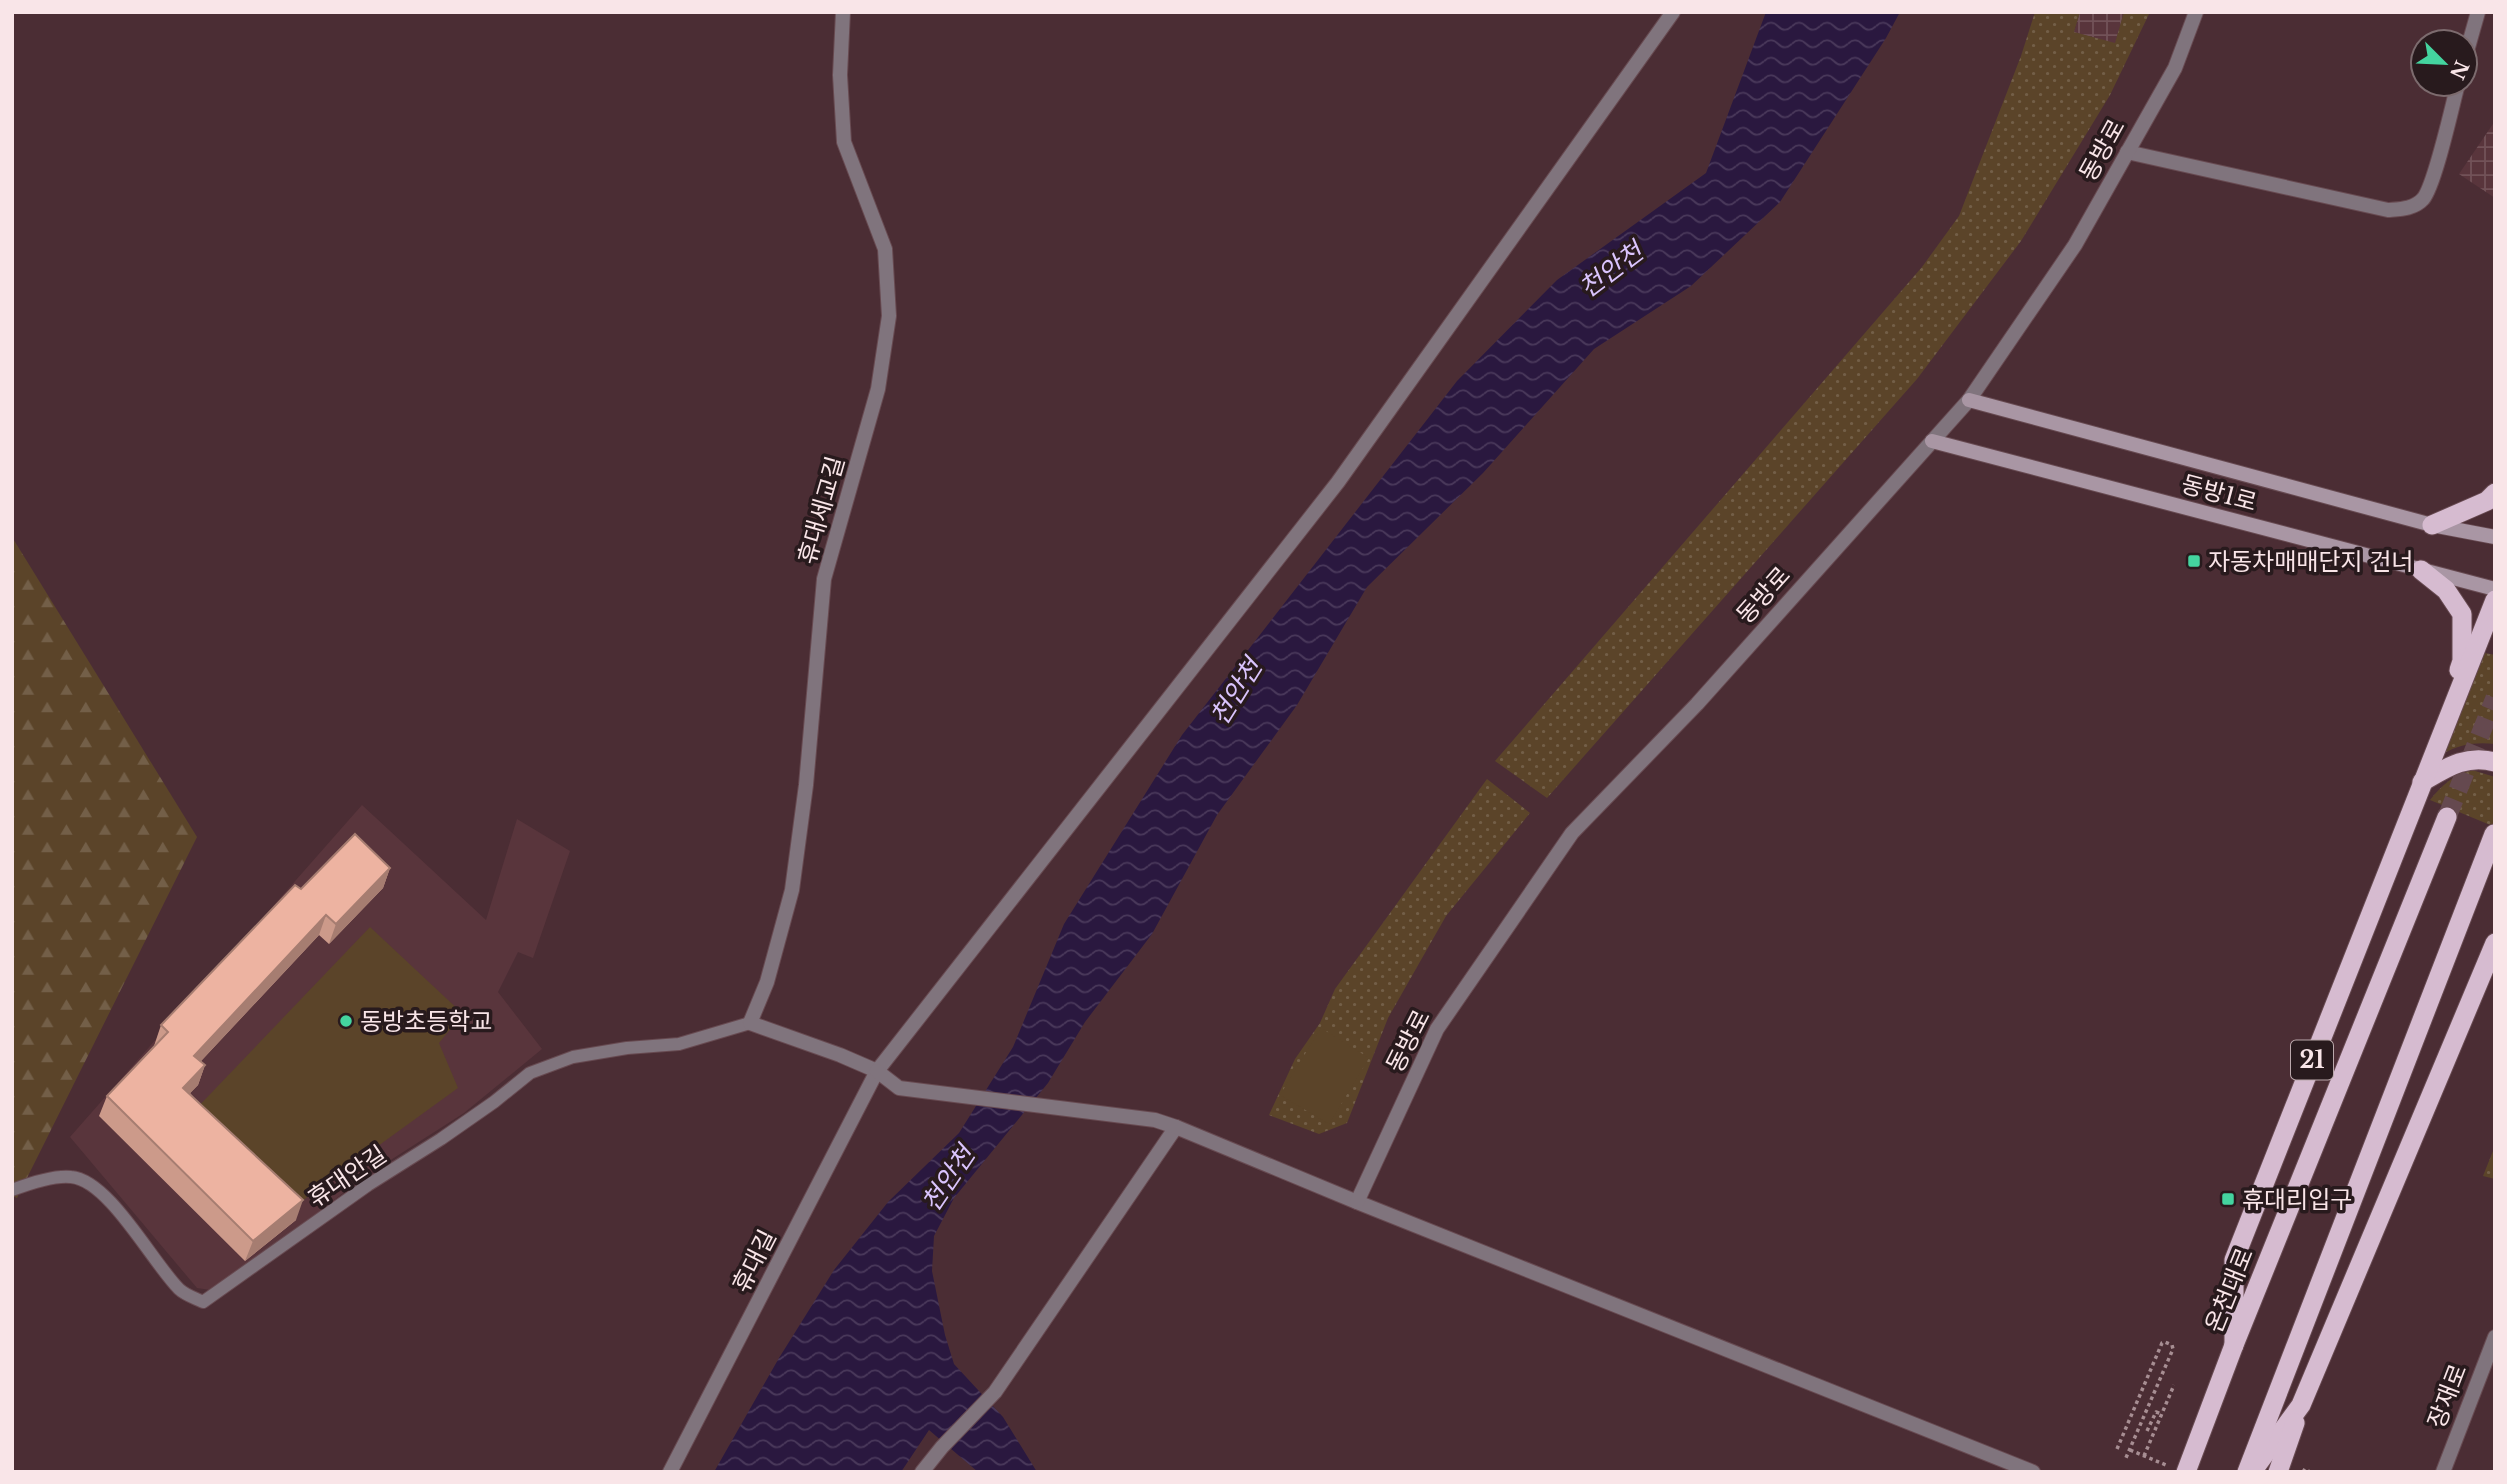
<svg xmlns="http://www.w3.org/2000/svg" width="2507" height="1484" font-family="'Libre Baskerville','Noto Sans KR',serif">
<defs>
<pattern id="industrial-grid" width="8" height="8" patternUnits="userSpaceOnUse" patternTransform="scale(1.75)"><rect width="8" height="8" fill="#59353c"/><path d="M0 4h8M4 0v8" fill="none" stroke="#725258"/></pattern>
<pattern id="green-dots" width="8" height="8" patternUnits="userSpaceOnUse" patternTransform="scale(1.75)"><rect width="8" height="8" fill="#5b4429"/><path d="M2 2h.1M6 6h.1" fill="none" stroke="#735f48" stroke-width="1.8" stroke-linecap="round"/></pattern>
<pattern id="forest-firs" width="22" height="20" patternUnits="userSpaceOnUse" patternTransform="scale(1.75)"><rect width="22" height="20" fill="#5b4429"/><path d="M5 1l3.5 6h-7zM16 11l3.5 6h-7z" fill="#735f48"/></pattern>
<pattern id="water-waves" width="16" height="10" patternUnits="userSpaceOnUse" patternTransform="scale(1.75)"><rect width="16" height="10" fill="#2a183f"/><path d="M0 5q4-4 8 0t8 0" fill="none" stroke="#4a395b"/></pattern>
</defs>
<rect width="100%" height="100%" fill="#4b2d34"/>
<!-- built -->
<polygon fill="#59353c" points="362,805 486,920 517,819 570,851 533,958 518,952 498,992 542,1049 464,1113 361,1179 217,1291 197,1288 70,1137"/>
<!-- industrial -->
<g fill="url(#industrial-grid)">
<polygon points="2080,12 2124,12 2115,44 2074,32"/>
<polygon points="2495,121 2495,198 2459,174"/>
</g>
<!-- green -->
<g fill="url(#green-dots)">
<polygon points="2035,12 2080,12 2074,32 2115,43 2124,12 2150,12 2110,95 2021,241 1917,379 1547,798 1495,761 1922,267 1959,216 2021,56"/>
<path d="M2485 653 2495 655V744C2476 742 2459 744 2443 754Z"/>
<path d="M2472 770 2495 777V827L2430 800C2442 785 2453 775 2472 770Z"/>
<polygon points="1487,779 1530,813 1446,916 1388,1018 1347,1123 1319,1134 1269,1115 1295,1059 1320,1023 1335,989"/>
<polygon points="2495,1146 2495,1179 2483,1176"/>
</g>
<!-- forest -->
<polygon fill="url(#forest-firs)" points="12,537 197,837 17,1198 12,1196"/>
<!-- pitch -->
<g fill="#5b4429">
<polygon points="370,927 463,1014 439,1043 458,1088 291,1209 193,1112"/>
<polygon points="1321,1028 1369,1058 1329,1124 1280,1095"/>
</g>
<!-- water -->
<polygon fill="url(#water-waves)" points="1766,12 1900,12 1886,38 1780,202 1691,286 1594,349 1483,473 1367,587 1297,705 1217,815 1152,934 1085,1022 1048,1083 954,1198 934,1236 932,1271 945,1335 954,1364 1003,1417 1037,1472 978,1472 929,1430 901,1472 714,1472 779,1358 834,1270 888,1202 959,1133 1013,1047 1064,924 1182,735 1457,381 1557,280 1706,173"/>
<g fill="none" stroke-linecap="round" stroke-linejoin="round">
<!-- trunk-tunnel -->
<polyline stroke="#65494f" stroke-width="19" stroke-dasharray="19 10" stroke-linecap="butt" points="2447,817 2495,698"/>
<defs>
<path id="service" d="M12 1190C28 1184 54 1175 71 1177 109 1180 152 1262 179 1289 185 1295 195 1298 203 1302L368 1185 441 1139 494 1102 530 1073 573 1057 627 1048 679 1044 750 1023"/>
<g id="minor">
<polyline points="843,12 840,75 844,142 885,249 889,316 878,389 824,579 806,785 792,890 767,982 750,1023 840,1055 877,1071"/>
<polyline points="2465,58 2478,12"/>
<path d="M2127 152 2388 210C2400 209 2414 209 2423 199 2435 185 2452 106 2458 84"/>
<polyline points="670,1472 877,1071 1338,482 1673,12"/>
<polyline points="922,1472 942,1447 995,1392 1176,1127"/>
<polyline points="2443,1472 2495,1337"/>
</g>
<g id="tertiary">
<polyline points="877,1071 899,1088 1155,1120 1176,1127 1357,1202 2033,1472"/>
<polyline points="1357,1202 1437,1029 1572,833 1697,704 1969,400 2075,245 2175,68 2196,12"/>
</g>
<g id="secondary">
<polyline points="1969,400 2432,525 2495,537"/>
<polyline points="1932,441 2495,589"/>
</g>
<g id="trunk">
<polyline points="2432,525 2487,501 2495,493"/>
<polyline points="2421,570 2446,590 2462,614 2462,661 2459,670"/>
<path d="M2422 782C2446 768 2466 754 2495 762"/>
<polyline points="2234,1345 2234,1260 2495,600"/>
<polyline points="2257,1465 2301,1405 2495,943"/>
<polyline points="2186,1472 2234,1345 2447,817"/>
<polyline points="2247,1472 2494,834"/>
<polyline points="2278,1472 2295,1423"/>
</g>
</defs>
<!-- service casing -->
<use href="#service" stroke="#674a51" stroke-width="14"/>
<!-- minor casing -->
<use href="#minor" stroke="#674a51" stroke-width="16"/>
<!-- tertiary casing -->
<use href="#tertiary" stroke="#674a51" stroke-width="16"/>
<!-- secondary casing -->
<use href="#secondary" stroke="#674a51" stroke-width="16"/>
<!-- trunk casing -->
<use href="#trunk" stroke="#674a51" stroke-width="21"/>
<!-- path -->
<g stroke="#a78e93" stroke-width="3.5" stroke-dasharray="3.5 3.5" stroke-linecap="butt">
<polyline points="2147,1431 2156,1412 2162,1414"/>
<polyline points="2117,1449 2162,1343 2165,1342 2172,1345 2173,1349 2125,1460"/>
<polyline points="2130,1450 2166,1465"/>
<polyline points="2144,1456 2174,1385"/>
<polyline points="2303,1472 2305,1469 2310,1472"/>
</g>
<!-- service -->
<use href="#service" stroke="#80747d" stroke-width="12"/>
<!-- minor -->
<use href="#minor" stroke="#80747d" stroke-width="14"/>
<!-- tertiary -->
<use href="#tertiary" stroke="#80747d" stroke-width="14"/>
<!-- secondary -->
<use href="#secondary" stroke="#a996a4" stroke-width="14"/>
<!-- trunk -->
<use href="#trunk" stroke="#d6bbd0" stroke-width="19"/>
</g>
<!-- wall -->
<polygon fill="#cc9a8a" points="390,868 383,888 329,944 319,935 201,1061 205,1065 198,1085 190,1093 296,1220 245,1261 99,1116 107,1096 154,1046 161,1025 301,889"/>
<!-- shaded-wall -->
<g fill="#a67d71">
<polygon points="390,868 383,888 329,944 336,924"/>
<polygon points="326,915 319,935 187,1076 194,1056"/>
<polygon points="205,1065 198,1085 176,1108 183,1088"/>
<polygon points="303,1200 296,1220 245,1261 253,1241"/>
</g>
<!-- building -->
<polygon fill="#edb3a1" stroke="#a67d71" stroke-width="2" points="355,834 390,868 336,924 326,915 194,1056 205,1065 183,1088 303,1200 253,1241 107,1096 168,1032 161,1025 295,885 301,889"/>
<!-- markers -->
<g fill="#44d49f" stroke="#281a1d" stroke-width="2.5">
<rect x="2187" y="554" width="14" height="14" rx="3.5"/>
<circle cx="346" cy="1021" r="7"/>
<rect x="2221" y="1192" width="14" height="14" rx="3.5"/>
</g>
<g text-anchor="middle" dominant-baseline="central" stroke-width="7" stroke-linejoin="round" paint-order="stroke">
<!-- shield labels -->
<rect fill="#281a1d" stroke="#baa8ab" stroke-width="2" x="2291" y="1040.5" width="42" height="39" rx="5"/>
<g font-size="23" font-weight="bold" fill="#f9e5e8">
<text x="2312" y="1060">21</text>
</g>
<!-- street labels -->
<g font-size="24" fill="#f9e5e8" stroke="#281a1d">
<text transform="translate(2102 150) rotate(-61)">동방로</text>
<text transform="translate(2219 493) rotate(15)">동방1로</text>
<text transform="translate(821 510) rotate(-74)">휴대세교길</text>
<text transform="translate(1763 595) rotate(-48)">동방로</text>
<text transform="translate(1408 1041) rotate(-63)">동방로</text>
<text transform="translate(347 1176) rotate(-34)">휴대안길</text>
<text transform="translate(754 1261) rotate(-63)">휴대길</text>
<text transform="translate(2229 1290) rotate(-68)">온천대로</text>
<text transform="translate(2447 1396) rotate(-69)">장재로</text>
</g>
<!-- poi labels -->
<g font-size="24" fill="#f9e5e8" stroke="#281a1d" text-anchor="start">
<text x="2208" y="561">자동차매매단지 건너</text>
<text x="360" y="1021">동방초등학교</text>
<text x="2242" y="1199">휴대리입구</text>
</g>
<!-- water labels -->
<g font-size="26" font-style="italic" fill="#dac4fd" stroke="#281a1d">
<text transform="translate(1611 270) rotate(-37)">천안천</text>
<text transform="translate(1236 692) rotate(-58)">천안천</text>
<text transform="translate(948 1179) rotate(-56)">천안천</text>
</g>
</g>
<!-- border -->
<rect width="2507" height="1484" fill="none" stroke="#f9e5e8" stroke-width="28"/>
<!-- north arrow -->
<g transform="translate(2444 63) rotate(114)"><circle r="33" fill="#281a1d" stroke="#7c6b6e" stroke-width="2"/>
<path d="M0-5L12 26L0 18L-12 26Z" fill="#44d49f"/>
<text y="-10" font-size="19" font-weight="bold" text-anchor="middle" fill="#f9e5e8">N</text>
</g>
</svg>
